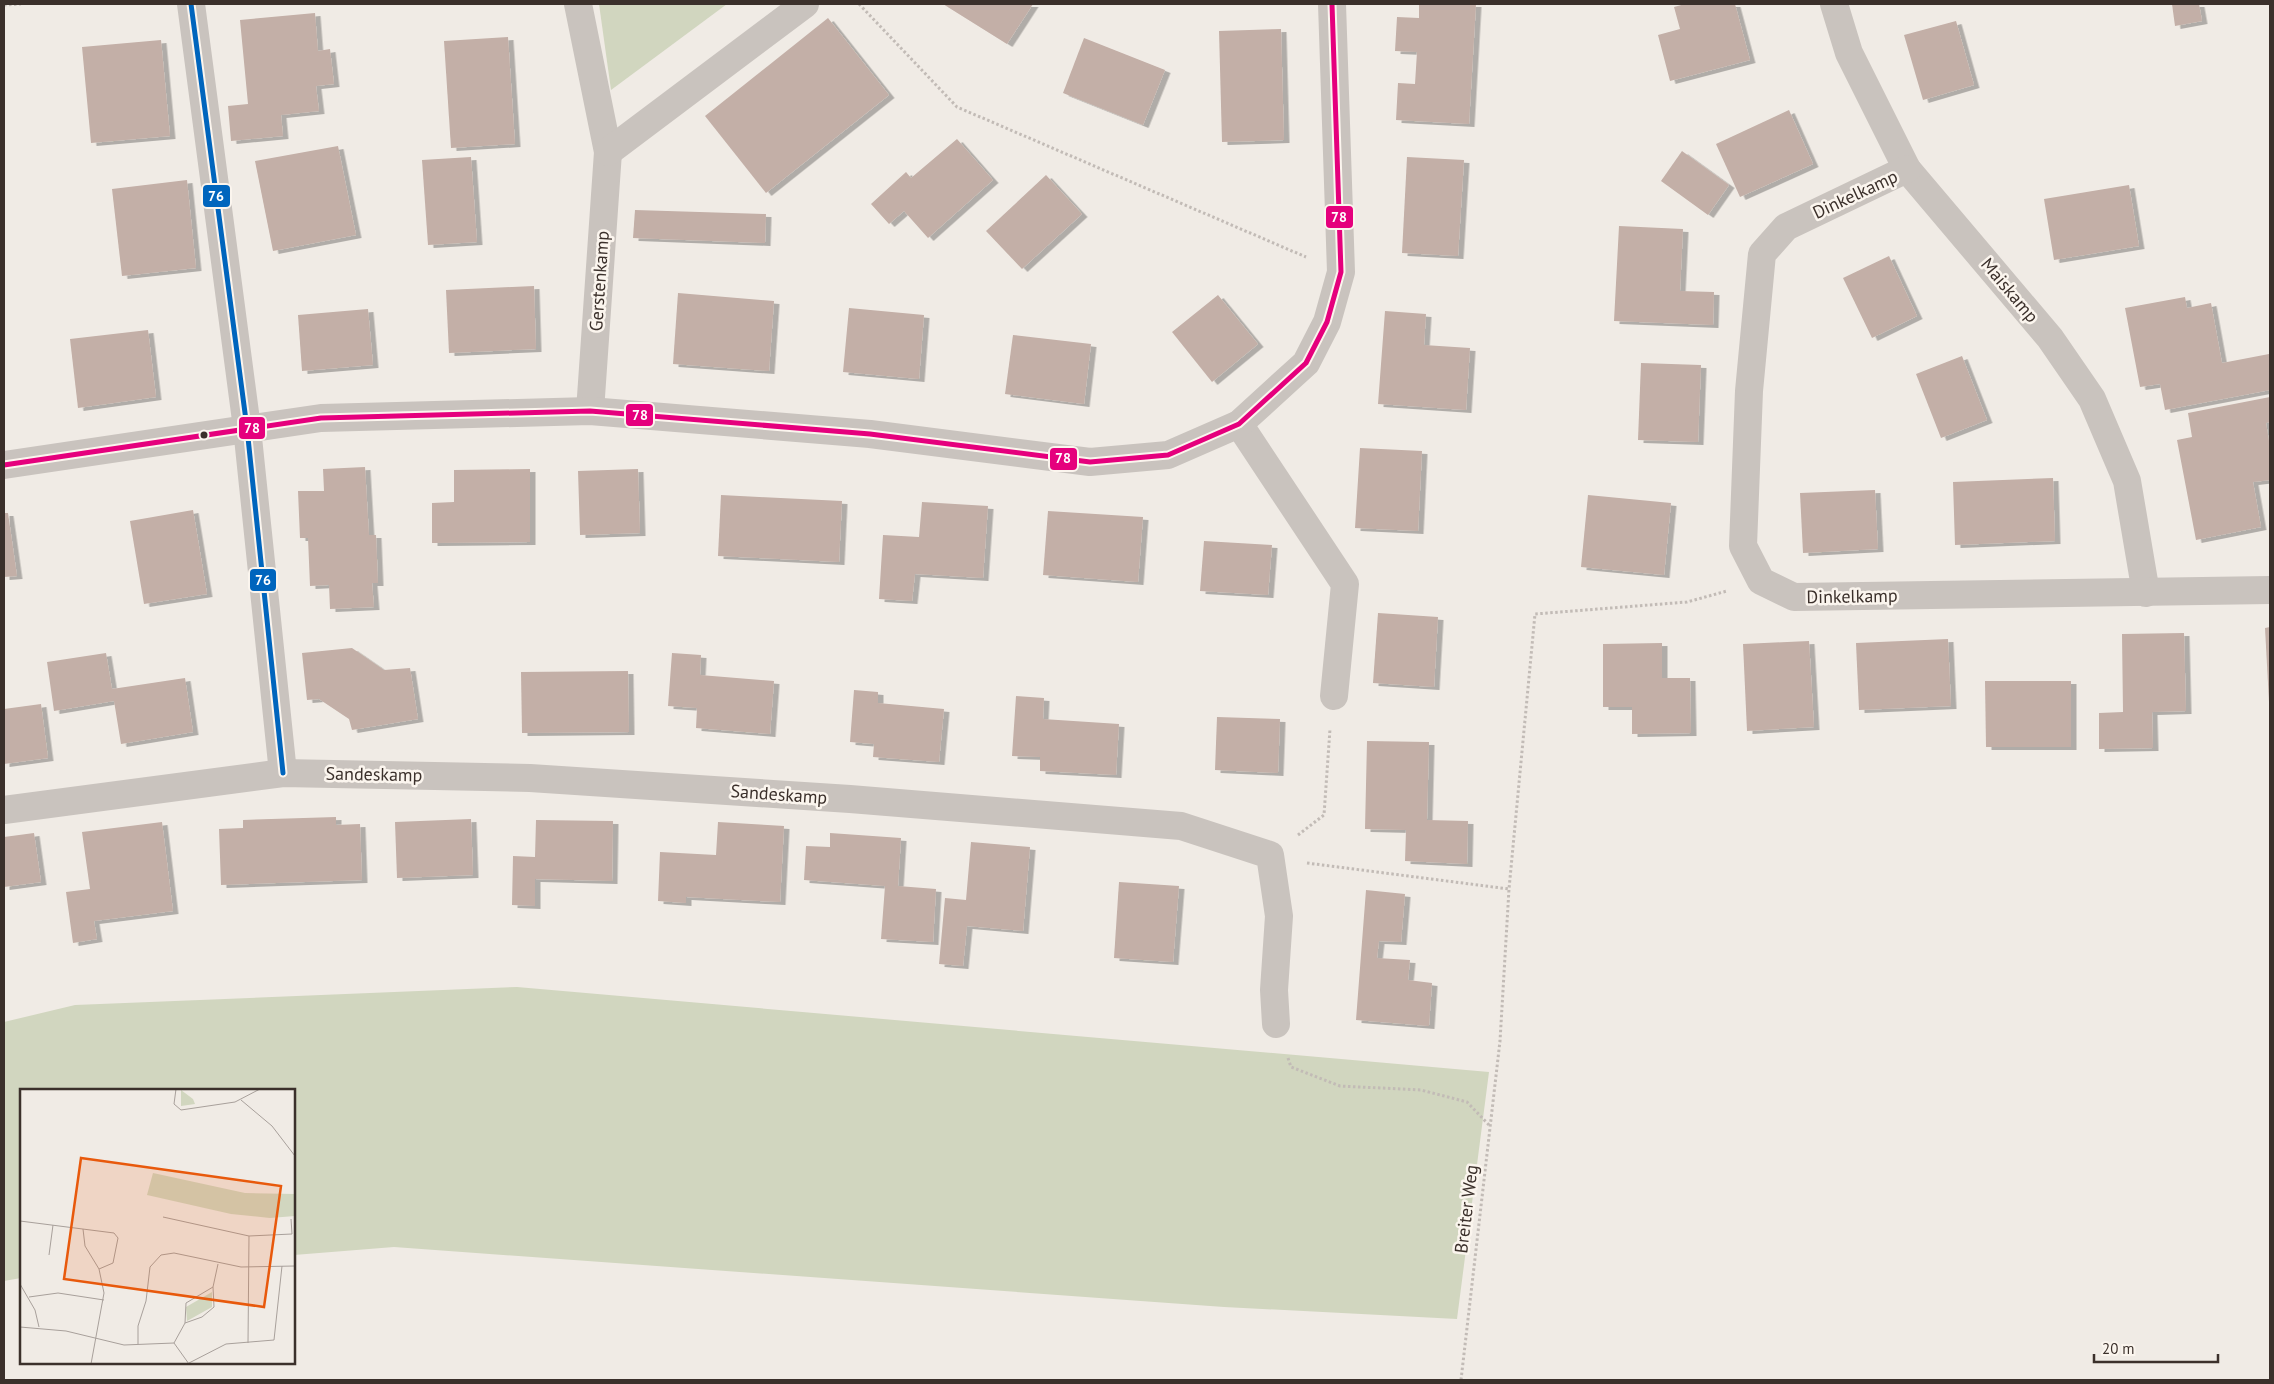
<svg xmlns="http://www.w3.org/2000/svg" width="2274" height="1384" font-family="'PT Sans',sans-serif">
<defs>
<filter id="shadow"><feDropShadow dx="5.5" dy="3" stdDeviation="0" flood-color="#0004"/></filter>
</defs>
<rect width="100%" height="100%" fill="#f0ebe5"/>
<!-- green -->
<g fill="#d1d6bf">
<polygon points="599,4 727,4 611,90"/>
<polygon points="517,987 1489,1072 1457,1319 1224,1307 394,1247 294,1255 294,1090 21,1090 21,1278 4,1281 4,1022 75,1005"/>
</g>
<!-- building -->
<g fill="#c3afa7" filter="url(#shadow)">
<polygon points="943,4 1033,4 1007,44"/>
<polygon points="1419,4 1476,4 1469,124 1396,120 1398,83 1415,84 1417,52 1395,51 1397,17 1419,18"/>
<polygon points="1685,4 1735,4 1750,60 1670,81 1658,35 1680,29 1674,7"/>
<polygon points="2172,4 2199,4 2202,21 2175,26"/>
<polygon points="315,13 318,51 330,49 334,84 316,86 319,111 281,115 283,136 231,141 228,106 248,104 240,20"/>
<polygon points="828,18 889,95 766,193 705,116"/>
<polygon points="1956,21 1974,85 1923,100 1904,35"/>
<polygon points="1281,29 1284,140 1222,142 1219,31"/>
<polygon points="508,37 515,144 451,148 444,41"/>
<polygon points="1084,38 1165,70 1143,125 1063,93"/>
<polygon points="161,40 170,136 91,143 82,47"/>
<polygon points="1789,110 1813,164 1740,197 1716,144"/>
<polygon points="957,139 993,180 928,238 904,211 889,224 871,204 906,172 911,178"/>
<polygon points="338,146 356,235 273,251 255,161"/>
<polygon points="1682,151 1729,185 1708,215 1661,181"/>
<polygon points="471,157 477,242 428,245 422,160"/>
<polygon points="1407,157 1464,160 1458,256 1402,253"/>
<polygon points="1046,175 1082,214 1022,269 986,231"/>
<polygon points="187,180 196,268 122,276 112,189"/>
<polygon points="2129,185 2139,246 2054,260 2044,199"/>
<polygon points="635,210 766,214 765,243 633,238"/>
<polygon points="1619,226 1683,229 1680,291 1714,292 1713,325 1614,321"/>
<polygon points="1889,256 1917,316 1872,338 1843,278"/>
<polygon points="534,286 536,349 449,353 446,290"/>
<polygon points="678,293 774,301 769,371 673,364"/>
<polygon points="1218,295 1258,344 1212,382 1172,332"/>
<polygon points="2185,297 2187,308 2211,303 2222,363 2269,354 2270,390 2165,410 2160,384 2140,387 2125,308"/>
<polygon points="849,308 924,315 919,379 843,372"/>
<polygon points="368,309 373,365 302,371 298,315"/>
<polygon points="1385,311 1426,314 1424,345 1470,348 1466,410 1378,404"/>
<polygon points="148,330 156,397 78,408 70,339"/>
<polygon points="1013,335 1091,344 1084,404 1005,394"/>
<polygon points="1962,356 1987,420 1941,438 1916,374"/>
<polygon points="1641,363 1701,365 1698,442 1638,440"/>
<polygon points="2270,397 2270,422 2266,423 2270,447 2270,480 2253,482 2261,527 2196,540 2177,440 2192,437 2188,413"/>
<polygon points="1360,448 1422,451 1418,531 1355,528"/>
<polygon points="365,467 369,535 376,535 378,583 372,583 374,607 330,609 329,585 310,586 308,538 300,538 298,491 324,491 323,469"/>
<polygon points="530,469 530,542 432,543 432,503 454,502 454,470"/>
<polygon points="638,469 640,533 580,535 578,471"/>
<polygon points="2053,478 2055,541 1955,545 1953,482"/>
<polygon points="1875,490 1878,549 1803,553 1800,493"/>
<polygon points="721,495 842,501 839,562 718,556"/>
<polygon points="1588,495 1671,503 1664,575 1581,567"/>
<polygon points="922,502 988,506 983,578 915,574 912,601 879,599 883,535 919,537"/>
<polygon points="193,510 207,594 144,604 130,521"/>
<polygon points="1048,511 1143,517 1138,582 1043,575"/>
<polygon points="4,513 8,513 17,576 4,577"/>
<polygon points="1204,541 1272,545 1268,595 1200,591"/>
<polygon points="1378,613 1438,617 1434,687 1373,683"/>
<polygon points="2270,627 2270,702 2269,702 2265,628"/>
<polygon points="2184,633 2186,711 2152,712 2153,748 2099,749 2099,713 2123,712 2122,634"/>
<polygon points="1948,639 1951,706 1859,710 1856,643"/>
<polygon points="1809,641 1814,727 1747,731 1743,644"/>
<polygon points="1662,643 1662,678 1690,678 1691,733 1632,734 1632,707 1603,707 1603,644"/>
<polygon points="352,648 384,670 410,668 418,719 352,730 349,719 319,699 307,700 302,653"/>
<polygon points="106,653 112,689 185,678 193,732 121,744 114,701 54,711 47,662"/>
<polygon points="672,653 701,655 700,675 774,681 770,734 696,728 697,708 668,706"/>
<polygon points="628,671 629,732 522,733 521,672"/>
<polygon points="1985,681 2071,681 2071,747 1986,747"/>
<polygon points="854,690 878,692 878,703 944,709 939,762 873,757 874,744 850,742"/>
<polygon points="1016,696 1044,698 1043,719 1119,724 1116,775 1040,771 1040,757 1012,756"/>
<polygon points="41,704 48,758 4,764 4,709"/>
<polygon points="1217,717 1280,719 1278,773 1215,770"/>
<polygon points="1367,741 1429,742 1427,820 1468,821 1467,864 1405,861 1406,830 1365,829"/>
<polygon points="336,817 336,825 360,824 362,880 221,885 219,829 243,828 243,820"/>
<polygon points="471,819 473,875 397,878 395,822"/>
<polygon points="536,820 613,821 612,881 535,879 535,906 512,905 513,856 535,857"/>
<polygon points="162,822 173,911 94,921 97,939 73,943 66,892 90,889 82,832"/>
<polygon points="718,822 784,826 780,902 686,897 686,903 658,901 660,852 716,855"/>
<polygon points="34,833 41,882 4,887 4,837"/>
<polygon points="830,833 901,838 898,886 936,889 933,942 881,939 885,886 804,880 806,846 830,847"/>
<polygon points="971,842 1030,847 1023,931 967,926 963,966 939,964 945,898 966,900"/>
<polygon points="1119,882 1179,886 1173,962 1114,958"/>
<polygon points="1366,890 1405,894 1401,942 1379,941 1377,958 1410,960 1408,980 1432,983 1429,1026 1356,1020"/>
</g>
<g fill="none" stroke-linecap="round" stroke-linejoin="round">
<!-- path -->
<g stroke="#c2bbb6" stroke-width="3" stroke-dasharray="2.5 2.5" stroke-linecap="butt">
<polyline points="859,4 957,107 1306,257"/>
<polyline points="4,5 21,4"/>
<polyline points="1298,835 1324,815 1330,729"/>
<polyline points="1307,863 1509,889"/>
<polyline points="1288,1058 1291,1067 1340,1086 1421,1090 1467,1102 1490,1126"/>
<polyline points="1461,1380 1500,1041 1509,889 1535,614 1687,602 1727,591"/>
</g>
<!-- minor -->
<g stroke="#c9c3be" stroke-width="28">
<polyline points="191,4 247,428 283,773"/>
<polyline points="578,4 608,152 590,411"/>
<polyline points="1834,4 1849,53 1907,169 2050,338 2092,399 2127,481 2146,593"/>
<polyline points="608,152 805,4"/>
<polyline points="1907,169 1786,227 1762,254 1749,391 1743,546 1761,581 1794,597 2270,590"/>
<polyline points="1239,424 1345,584 1334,696"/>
<polyline points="4,465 321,418 590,411 870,434 1090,462 1168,455 1239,424 1306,363 1327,322 1341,272 1332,4"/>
<polyline points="4,810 283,773 530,778 850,799 1181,826 1270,855 1279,916 1274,990 1276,1024"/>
</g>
<defs>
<polyline id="bus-1" points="191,4 247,428 283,773"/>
<polyline id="bus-2" points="4,465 321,418 590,411 870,434 1090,462 1168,455 1239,424 1306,363 1327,322 1341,272 1332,4"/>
</defs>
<!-- bus-1 casing -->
<use href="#bus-1" stroke="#fbf5ee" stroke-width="9"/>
<!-- bus-2 casing -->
<use href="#bus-2" stroke="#fbf5ee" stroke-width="9"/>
<!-- bus-1 -->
<use href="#bus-1" stroke="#0065bd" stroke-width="5"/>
<!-- bus-2 -->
<use href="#bus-2" stroke="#e5007d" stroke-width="5"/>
</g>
<!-- markers -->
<circle fill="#3b302b" stroke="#fbf5ee" stroke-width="2" cx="204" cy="435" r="4.5"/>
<g text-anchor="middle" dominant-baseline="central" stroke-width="5" stroke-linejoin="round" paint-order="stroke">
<!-- street labels -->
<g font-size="18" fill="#3b302b" stroke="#fbf5ee">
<text transform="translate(1855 194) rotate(-25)">Dinkelkamp</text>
<text transform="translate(599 281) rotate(-86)">Gerstenkamp</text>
<text transform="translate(2010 290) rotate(50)">Maiskamp</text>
<text transform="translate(1852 596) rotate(-1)">Dinkelkamp</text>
<text transform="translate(374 774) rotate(1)">Sandeskamp</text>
<text transform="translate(779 794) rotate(4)">Sandeskamp</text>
<text transform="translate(1466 1209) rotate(-83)">Breiter Weg</text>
</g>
</g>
<!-- overview -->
<g transform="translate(20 1089)">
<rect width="275" height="275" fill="#f0ebe5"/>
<path d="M161 1 173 10 175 15 161 17ZM133 84 225 104 275 105V127L250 129 211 125 127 106ZM192 203V218L167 232 166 218Z" fill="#d1d6bf"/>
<path fill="none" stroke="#a8a09b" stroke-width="1" d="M156 0 154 15 161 21 215 13 240 0M221 11 252 37 275 67M143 128 229 147 272 145 271 130M0 132 94 144 98 149 93 174 79 180M63 140 65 157 79 180 84 204 71 275M29 166 33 136M0 195 15 221 19 238M9 208 38 204 84 211M165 234 166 214 193 198M0 238 46 242 104 256 154 254 169 275M154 254 165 234 182 228 194 218 193 198 198 175M228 254 229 147M118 255V237L126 212 130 178 141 166 154 164 221 178 275 177M169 274 206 255 254 251 262 177"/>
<path fill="#e8590c" fill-opacity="0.15" stroke="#e8590c" stroke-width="2.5" d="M61 69 261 97 244 218 44 190Z"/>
<rect width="275" height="275" fill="none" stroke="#3b302b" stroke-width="2.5"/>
</g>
<g stroke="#fbf5ee" stroke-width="2">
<rect x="202" y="184" width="29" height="24" rx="5" fill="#0065bd"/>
<rect x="1325" y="205" width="29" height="24" rx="5" fill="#e5007d"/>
<rect x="625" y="403" width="29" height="24" rx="5" fill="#e5007d"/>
<rect x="238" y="416" width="28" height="24" rx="5" fill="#e5007d"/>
<rect x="1049" y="447" width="29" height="24" rx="5" fill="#e5007d"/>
<rect x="249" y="568" width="28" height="24" rx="5" fill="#0065bd"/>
</g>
<g font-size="14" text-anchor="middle" font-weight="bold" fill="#fff">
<text x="216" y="201">76</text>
<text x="1339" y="222">78</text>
<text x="640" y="420">78</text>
<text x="252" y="433">78</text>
<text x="1063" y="463">78</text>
<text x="263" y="585">76</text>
</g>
<!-- border -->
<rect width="2274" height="1384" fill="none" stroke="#3b302b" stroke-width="10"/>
<!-- scale -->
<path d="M2094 1354v8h124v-8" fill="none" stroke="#3b302b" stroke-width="2.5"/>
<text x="2102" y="1354" font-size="15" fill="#3b302b" stroke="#fbf5ee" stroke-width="4" paint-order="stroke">20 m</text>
</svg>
